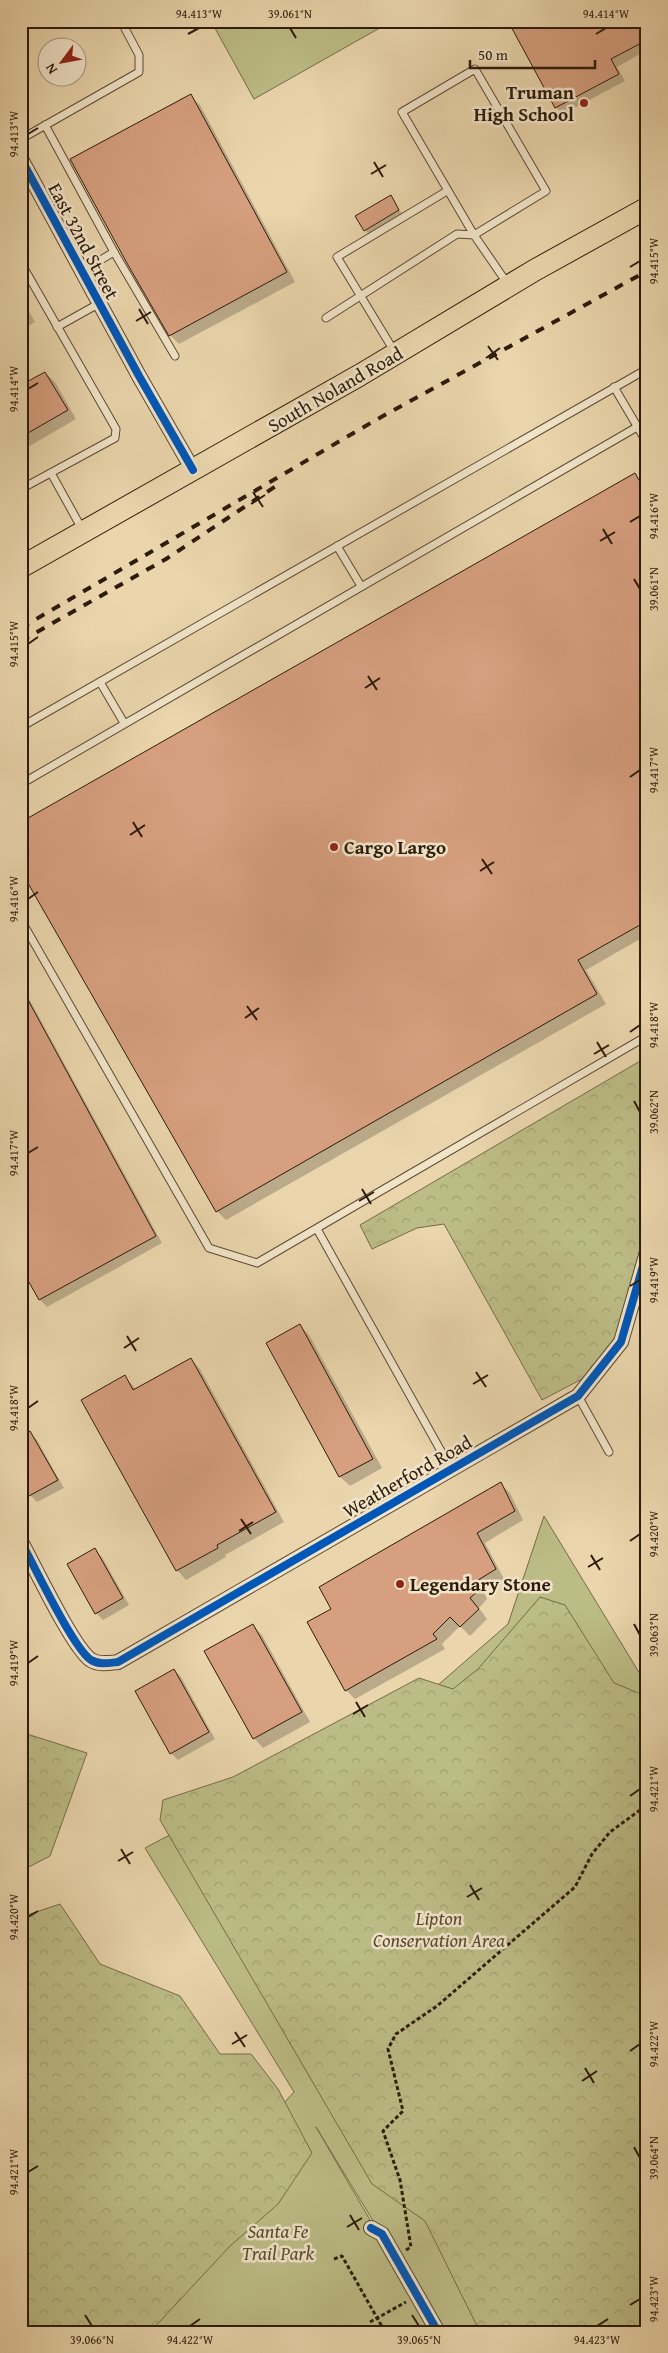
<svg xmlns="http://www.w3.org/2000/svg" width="668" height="2353" font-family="'Gentium Book Plus',serif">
<defs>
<pattern id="forest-crowns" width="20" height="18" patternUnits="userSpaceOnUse" patternTransform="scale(1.25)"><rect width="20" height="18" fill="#bcbc86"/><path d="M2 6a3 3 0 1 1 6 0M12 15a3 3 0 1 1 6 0" fill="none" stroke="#a2a172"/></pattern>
</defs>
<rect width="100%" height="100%" fill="#ead5ac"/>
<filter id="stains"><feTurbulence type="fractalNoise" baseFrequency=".004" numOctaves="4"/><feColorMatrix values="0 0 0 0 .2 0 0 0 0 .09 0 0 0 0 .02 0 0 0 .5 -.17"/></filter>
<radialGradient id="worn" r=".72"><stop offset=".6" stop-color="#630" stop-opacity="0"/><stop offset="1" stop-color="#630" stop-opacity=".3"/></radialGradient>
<!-- green -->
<g fill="#bcbc86" stroke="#746c48">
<polygon points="211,21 392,21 254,99"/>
<polygon points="544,1516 640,1674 647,1670 647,2332 438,2332 392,2252 316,2127 435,2332 73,2332 294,2092 145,1848 414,1706 508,1624"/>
</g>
<!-- forest -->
<g fill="url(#forest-crowns)" stroke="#746c48">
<polygon points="647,1057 647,1264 614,1350 582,1379 542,1400 444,1224 417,1228 372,1249 360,1225"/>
<polygon points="540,1597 565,1605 614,1683 641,1694 647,1691 647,2332 480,2332 425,2221 372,2184 160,1820 163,1800 233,1777 419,1678 453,1689 478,1669"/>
<polygon points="21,1729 30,1735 87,1753 50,1856 21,1871"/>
<polygon points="60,1904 100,1964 180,1996 220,2054 251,2054 278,2089 312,2153 278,2204 230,2246 150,2332 21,2332 21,1917"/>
</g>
<!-- shadow -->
<g fill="#0003">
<polygon points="647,21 647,50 617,67 625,81 563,114 556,107 511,24"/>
<polygon points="190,96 200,105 295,282 179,344 170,335"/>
<polygon points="390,197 403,215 369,234 365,230"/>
<polygon points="21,297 35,322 21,330"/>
<polygon points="45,373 55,382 76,419 21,451 21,386"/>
<polygon points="635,475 647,489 647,935 586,970 606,1004 226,1220 217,1211"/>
<polygon points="21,984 162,1243 47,1307 40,1300 21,1265"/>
<polygon points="300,1326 309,1335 382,1468 350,1486 340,1477 267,1343"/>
<polygon points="191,1359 200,1369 284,1522 225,1555 226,1557 186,1580 177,1570 125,1377 136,1389"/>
<polygon points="30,1433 37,1440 64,1488 37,1502 30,1495 21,1479"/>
<polygon points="501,1484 510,1493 523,1520 485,1543 504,1579 483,1591 487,1599 479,1608 487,1619 470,1636 460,1626 442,1644 445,1649 355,1699 346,1690 332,1609"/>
<polygon points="95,1550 102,1557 129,1605 103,1620 96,1613"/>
<polygon points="253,1626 262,1635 310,1722 263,1748 254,1738"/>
<polygon points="174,1670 181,1677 215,1739 178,1760 171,1753"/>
</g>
<!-- building -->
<g fill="#d69f7f" stroke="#2d1b0a">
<polygon points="508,21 647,21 647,40 611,59 619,74 555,108"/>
<polygon points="191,94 287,272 169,336 128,265 70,159"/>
<polygon points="391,195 399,210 364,231 355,216"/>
<polygon points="45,372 68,410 21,437 21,385"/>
<polygon points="635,473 647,494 647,921 578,960 597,994 216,1212 21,871 21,822"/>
<polygon points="21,987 156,1236 39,1300 21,1268"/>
<polygon points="300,1324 373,1459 339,1477 266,1343"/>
<polygon points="191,1358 276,1512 217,1545 218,1548 176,1571 81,1400 125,1375 133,1390"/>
<polygon points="30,1431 58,1480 29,1496 21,1482 21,1436"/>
<polygon points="501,1482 515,1511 477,1533 496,1569 475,1582 479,1590 470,1598 479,1609 460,1627 450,1617 433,1634 437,1639 345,1691 307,1622 331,1609 319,1587"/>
<polygon points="95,1548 123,1598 95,1614 67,1564"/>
<polygon points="253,1624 302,1712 253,1739 204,1651"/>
<polygon points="174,1669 209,1732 170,1754 135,1691"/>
</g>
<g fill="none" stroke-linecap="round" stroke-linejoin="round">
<defs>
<g id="lane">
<polygon points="475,69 546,191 474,235 402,112"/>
<polyline points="45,125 114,252 82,271"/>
<polyline points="21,139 139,72 139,55 121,21"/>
<polyline points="114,252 175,356"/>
<polyline points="21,263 116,429 115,438 21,489"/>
<polyline points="326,318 457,234 474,235 507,283"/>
<polyline points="57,327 100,303"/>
<polyline points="394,351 337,257 447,191"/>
<polyline points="614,387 647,443"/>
<polyline points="51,473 82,529"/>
<polyline points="337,546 361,586"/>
<polyline points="100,682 124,723"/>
<polyline points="21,727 647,369"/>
<polyline points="21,784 637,427"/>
<polyline points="21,920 209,1248 257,1263 647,1036"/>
<polyline points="317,1229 451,1469"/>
<polyline points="578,1396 609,1452"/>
</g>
<g id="street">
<polyline points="21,159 139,376 193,470"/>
<path d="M21 1542C34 1565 73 1648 91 1660 99 1665 109 1663 118 1662L578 1396 621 1342 647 1252"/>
<polyline points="371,2228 382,2234 438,2332"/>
</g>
<polyline id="primary" points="21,567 360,375 535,270 647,208"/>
</defs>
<!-- lane casing -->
<use href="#lane" stroke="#5c4a32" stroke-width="9"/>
<!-- street casing -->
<use href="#street" stroke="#5c4a32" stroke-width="16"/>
<!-- primary casing -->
<use href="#primary" stroke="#2d1b0a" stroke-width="23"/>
<!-- path -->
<g stroke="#2d1b0a" stroke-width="3" stroke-dasharray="4 2.5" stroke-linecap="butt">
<polyline points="406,2250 411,2247 400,2180 383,2131 403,2111 388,2049 396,2034 437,2006 575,1887 592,1854 610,1832 647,1805"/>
<polyline points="334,2259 342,2256 385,2332"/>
<polyline points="370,2322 406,2302"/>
</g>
<!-- lane -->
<use href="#lane" stroke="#f1e4c9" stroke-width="7"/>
<!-- street -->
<use href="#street" stroke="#f1e4c9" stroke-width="14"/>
<!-- primary -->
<use href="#primary" stroke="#ead5ac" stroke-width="21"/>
<!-- rail -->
<g stroke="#2d1b0a" stroke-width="4" stroke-dasharray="9 9" stroke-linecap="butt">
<polyline points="21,628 374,421 647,271"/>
<polyline points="21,641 166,559 276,486"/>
</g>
<defs>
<g id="cycleway">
<polyline points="21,159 139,376 193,470"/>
<path d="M21 1542C34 1565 73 1648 91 1660 99 1665 109 1663 118 1662L578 1396 621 1342 647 1252"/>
<polyline points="371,2228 382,2234 438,2332"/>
</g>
</defs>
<!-- cycleway casing -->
<use href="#cycleway" stroke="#f1e4c9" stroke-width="11"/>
<!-- cycleway -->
<use href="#cycleway" stroke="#0057b8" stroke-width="8"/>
</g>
<!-- ticks -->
<path fill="none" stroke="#2d1b0a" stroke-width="2" d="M290 28 296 38M188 34 199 28M596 34 606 28M28 134 38 128M374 162 383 177M371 174 386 165M630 267 640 261M139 309 148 324M136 321 151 312M488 346 498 360M486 358 500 348M28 389 38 383M253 492 263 507M251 504 265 495M630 522 640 516M603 529 612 544M600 541 615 532M634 579 640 589M28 644 38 637M368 676 377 690M365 688 380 678M630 777 640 770M133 822 142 837M130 835 145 825M482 859 492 874M480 871 494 862M28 899 38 892M247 1006 257 1020M245 1018 259 1008M630 1032 640 1025M597 1042 606 1057M594 1054 609 1045M634 1101 640 1112M28 1153 38 1147M362 1189 371 1204M359 1201 374 1192M630 1286 640 1280M127 1336 136 1351M124 1348 139 1338M476 1372 486 1387M473 1384 488 1375M28 1408 38 1401M241 1519 251 1534M239 1531 253 1522M630 1541 640 1534M591 1555 600 1570M588 1567 603 1558M634 1624 640 1635M28 1663 38 1656M356 1702 365 1717M353 1714 368 1705M630 1796 640 1789M121 1849 130 1864M118 1861 133 1852M470 1885 479 1900M467 1897 482 1888M28 1917 38 1911M235 2032 245 2047M232 2044 247 2035M630 2051 640 2044M585 2068 594 2083M582 2081 597 2071M634 2147 640 2158M28 2172 38 2166M350 2215 359 2230M347 2227 362 2218M630 2305 640 2299M85 2315 92 2326M412 2315 419 2326M190 2326 200 2319M597 2326 608 2319"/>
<!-- markers -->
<g fill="#8f2418" stroke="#f1e4c9" stroke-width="2">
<circle cx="584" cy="103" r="5"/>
<circle cx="334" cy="847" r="5"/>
<circle cx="400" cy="1584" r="5"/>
</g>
<g text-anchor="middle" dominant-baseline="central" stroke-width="5" stroke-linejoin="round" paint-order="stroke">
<!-- poi labels -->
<g font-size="19" font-weight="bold" fill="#2d1b0a" stroke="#f1e4c9" text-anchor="start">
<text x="574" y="92" text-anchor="end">Truman<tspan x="574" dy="22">High School</tspan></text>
<text x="344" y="847">Cargo Largo</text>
<text x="410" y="1584">Legendary Stone</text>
</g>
<!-- street labels -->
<g font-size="19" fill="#2d1b0a" stroke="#f1e4c9">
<text transform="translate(84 241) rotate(62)">East 32nd Street</text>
<text transform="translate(335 389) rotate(-30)">South Noland Road</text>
<text transform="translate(407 1476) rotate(-30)">Weatherford Road</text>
</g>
<!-- park labels -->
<g font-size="19" font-style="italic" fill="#584b2f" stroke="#f1e4c9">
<text x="439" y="1918">Lipton<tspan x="439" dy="22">Conservation Area</tspan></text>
<text x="278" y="2231">Santa Fe<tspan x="278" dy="22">Trail Park</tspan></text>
</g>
</g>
<!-- margin -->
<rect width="668" height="2353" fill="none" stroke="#ead5ac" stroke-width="55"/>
<!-- north arrow -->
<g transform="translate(62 62) rotate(238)"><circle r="24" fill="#f1e4c9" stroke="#a3947d"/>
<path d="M0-4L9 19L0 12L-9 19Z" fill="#8f2418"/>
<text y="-8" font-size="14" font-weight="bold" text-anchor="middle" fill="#2d1b0a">N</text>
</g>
<!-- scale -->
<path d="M470 60v8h125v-8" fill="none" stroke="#2d1b0a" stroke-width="2.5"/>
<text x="478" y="60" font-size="15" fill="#2d1b0a" stroke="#f1e4c9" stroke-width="4" paint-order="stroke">50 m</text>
<rect x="28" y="28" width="612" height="2298" fill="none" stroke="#2d1b0a" stroke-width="2"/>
<g font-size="12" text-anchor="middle" fill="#2d1b0a">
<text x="199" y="18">94.413°W</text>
<text x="290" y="18">39.061°N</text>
<text x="606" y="18">94.414°W</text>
<text transform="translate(14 134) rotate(-90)" y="4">94.413°W</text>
<text transform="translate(654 261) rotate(-90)" y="4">94.415°W</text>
<text transform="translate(14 389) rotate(-90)" y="4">94.414°W</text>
<text transform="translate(654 516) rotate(-90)" y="4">94.416°W</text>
<text transform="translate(654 589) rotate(-90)" y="4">39.061°N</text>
<text transform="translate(14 644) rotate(-90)" y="4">94.415°W</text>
<text transform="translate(654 770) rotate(-90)" y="4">94.417°W</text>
<text transform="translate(14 899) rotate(-90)" y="4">94.416°W</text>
<text transform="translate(654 1025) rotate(-90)" y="4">94.418°W</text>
<text transform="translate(654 1112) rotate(-90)" y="4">39.062°N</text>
<text transform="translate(14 1153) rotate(-90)" y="4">94.417°W</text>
<text transform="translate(654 1280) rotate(-90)" y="4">94.419°W</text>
<text transform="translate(14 1408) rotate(-90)" y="4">94.418°W</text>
<text transform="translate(654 1534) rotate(-90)" y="4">94.420°W</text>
<text transform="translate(654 1635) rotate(-90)" y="4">39.063°N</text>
<text transform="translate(14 1663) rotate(-90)" y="4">94.419°W</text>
<text transform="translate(654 1789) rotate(-90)" y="4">94.421°W</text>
<text transform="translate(14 1917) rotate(-90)" y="4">94.420°W</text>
<text transform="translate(654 2044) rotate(-90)" y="4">94.422°W</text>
<text transform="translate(654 2158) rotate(-90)" y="4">39.064°N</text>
<text transform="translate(14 2172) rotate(-90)" y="4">94.421°W</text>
<text transform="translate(654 2299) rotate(-90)" y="4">94.423°W</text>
<text x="92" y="2344">39.066°N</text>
<text x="190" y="2344">94.422°W</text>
<text x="419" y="2344">39.065°N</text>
<text x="597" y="2344">94.423°W</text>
</g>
<rect width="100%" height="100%" filter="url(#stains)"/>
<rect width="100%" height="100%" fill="url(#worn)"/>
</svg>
